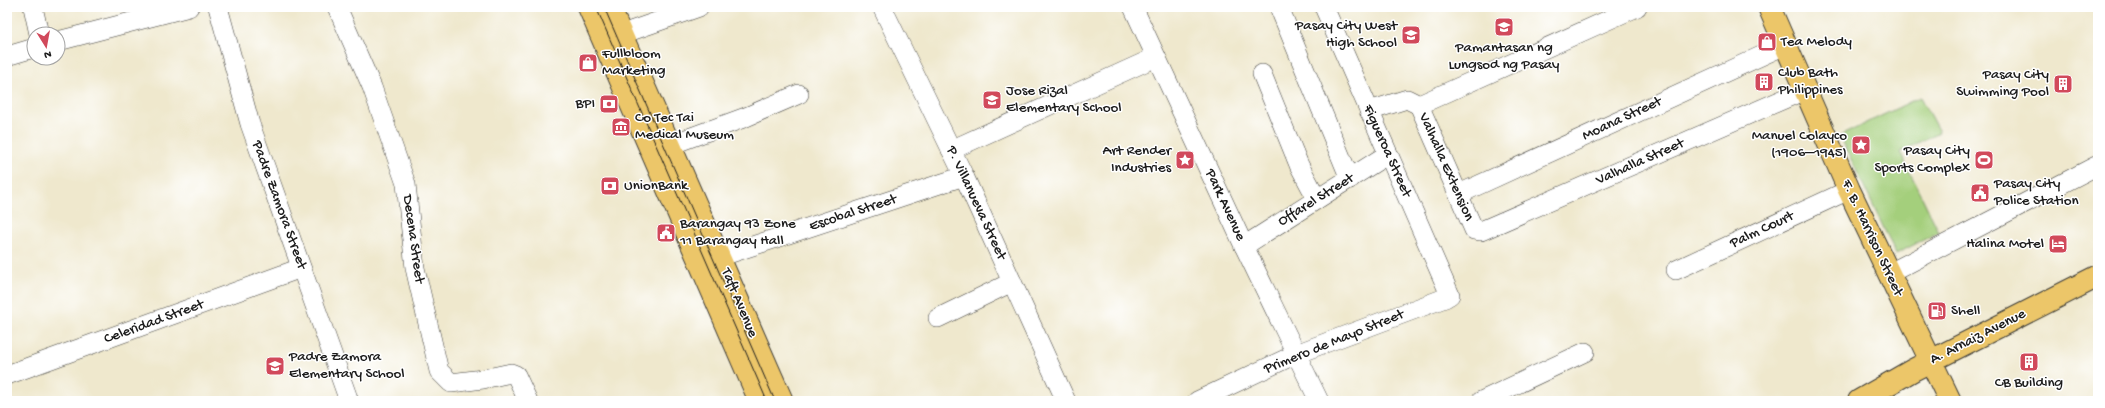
<svg xmlns="http://www.w3.org/2000/svg" width="2105" height="408" font-family="'Gochi Hand',sans-serif">
<rect width="100%" height="100%" fill="#fff"/>
<filter id="ink" filterUnits="userSpaceOnUse"><feTurbulence type="fractalNoise" baseFrequency=".025" numOctaves="2"/><feDisplacementMap in="SourceGraphic" scale="8" xChannelSelector="R" yChannelSelector="G"/><feConvolveMatrix kernelMatrix="1 2 1 2 8 2 1 2 1" color-interpolation-filters="sRGB"/></filter>
<filter id="wash" filterUnits="userSpaceOnUse"><feTurbulence type="fractalNoise" baseFrequency=".012" numOctaves="4" result="noise"/><feDisplacementMap in="SourceGraphic" scale="16" xChannelSelector="R" yChannelSelector="G"/><feGaussianBlur stdDeviation="0.9" result="paint"/><feColorMatrix in="noise" values="0 0 0 0 0 0 0 0 0 0 0 0 0 0 0 0 0 1.4 0 .05"/><feComposite in="paint" operator="in"/></filter>
<g filter="url(#wash)">
<rect width="100%" height="100%" fill="#efe8cd"/>
<!-- green -->
<polygon fill="#a4cf7c" stroke="#60764c" points="1920,97 1939,132 1900,152 1939,232 1896,254 1840,136"/>
</g>
<g filter="url(#ink)">
<g fill="none" stroke-linecap="round" stroke-linejoin="round">
<defs>
<g id="minor">
<polyline points="33,7 39,34"/>
<polyline points="218,7 250,124 349,401"/>
<polyline points="337,7 372,87 406,184 415,268 439,371 451,383 483,379 511,373 516,375 528,401"/>
<polyline points="882,7 964,176 1066,401"/>
<polyline points="1133,7 1244,246 1319,401"/>
<polyline points="1279,7 1350,179"/>
<polyline points="608,39 699,7"/>
<polyline points="58,41 189,7"/>
<polyline points="7,56 34,48"/>
<polyline points="1262,74 1299,165 1317,199"/>
<polyline points="1419,105 1474,230 1481,231 1805,90"/>
<polyline points="1419,105 1637,7"/>
<polyline points="1369,111 1407,99 1419,105"/>
<polyline points="670,145 746,117 799,94"/>
<polyline points="951,150 1156,57"/>
<polyline points="1459,194 1785,45"/>
<polyline points="1244,246 1388,154"/>
<polyline points="719,257 964,176"/>
<polyline points="1676,270 1849,190"/>
<polyline points="1888,274 2098,165"/>
<polyline points="938,318 1012,282"/>
<polyline points="7,375 301,268"/>
<polyline points="1197,401 1296,354 1445,298 1450,295 1324,7"/>
<polyline points="1481,401 1585,352"/>
</g>
<g id="major">
<polyline points="589,7 760,401"/>
<polyline points="609,7 782,401"/>
<polyline points="1769,7 1849,190 1950,401"/>
<polyline points="1859,401 1913,370 2098,276"/>
</g>
</defs>
<!-- minor casing -->
<use href="#minor" stroke="#3c3b37" stroke-width="20"/>
<!-- major casing -->
<use href="#major" stroke="#3c3b37" stroke-width="24"/>
<!-- minor -->
<use href="#minor" stroke="#fff" stroke-width="19"/>
<!-- major -->
<use href="#major" stroke="#ecc669" stroke-width="22"/>
<!-- tram -->
<g stroke="#1c1c1c" stroke-width="1">
<polyline points="596,7 767,401"/>
<polyline points="604,7 775,401"/>
</g>
</g>
</g>
<!-- icons -->
<defs>
<symbol id="university-square" viewBox="-11 -11 22 22"><rect x="-9" y="-9" width="18" height="18" rx="4" fill="#d1495b" stroke="#fff"/><path d="M0-5L7-2L0 1L-7-2ZM-4 1L0 2.5L4 1V4Q0 6-4 4Z" fill="#fff"/></symbol>
<symbol id="school-square" viewBox="-11 -11 22 22"><rect x="-9" y="-9" width="18" height="18" rx="4" fill="#d1495b" stroke="#fff"/><path d="M0-5L7-2L0 1L-7-2ZM-4 1L0 2.5L4 1V4Q0 6-4 4Z" fill="#fff"/></symbol>
<symbol id="shop-square" viewBox="-11 -11 22 22"><rect x="-9" y="-9" width="18" height="18" rx="4" fill="#d1495b" stroke="#fff"/><path d="M-5-2.5h2.3a2.7 3.5 0 0 1 5.4 0H5L5.5 6h-11ZM-1.5-2.5h3a1.5 2.3 0 0 0-3 0Z" fill="#fff"/></symbol>
<symbol id="building-square" viewBox="-11 -11 22 22"><rect x="-9" y="-9" width="18" height="18" rx="4" fill="#d1495b" stroke="#fff"/><path d="M-4-6H4V6H1V3H-1V6H-4ZM-2.5-4.3h1.7v1.8h-1.7ZM.8-4.3h1.7v1.8H.8ZM-2.5-1h1.7V.8h-1.7ZM.8-1h1.7V.8H.8Z" fill="#fff"/></symbol>
<symbol id="bank-square" viewBox="-11 -11 22 22"><rect x="-9" y="-9" width="18" height="18" rx="4" fill="#d1495b" stroke="#fff"/><path d="M-6-4H6V4H-6ZM0-2.3a2.3 2.3 0 1 0 0 4.6a2.3 2.3 0 1 0 0-4.6Z" fill="#fff"/></symbol>
<symbol id="museum-square" viewBox="-11 -11 22 22"><rect x="-9" y="-9" width="18" height="18" rx="4" fill="#d1495b" stroke="#fff"/><path d="M0-6L6-3V-2H-6V-3ZM-5-1h2V3h-2ZM-1-1h2V3h-2ZM3-1h2V3H3ZM-6 4H6V6H-6Z" fill="#fff"/></symbol>
<symbol id="sight-square" viewBox="-11 -11 22 22"><rect x="-9" y="-9" width="18" height="18" rx="4" fill="#d1495b" stroke="#fff"/><path d="M0-6L1.8-2.2L6-1.7L2.9 1.2L3.7 5.4L0 3.3L-3.7 5.4L-2.9 1.2L-6-1.7L-1.8-2.2Z" fill="#fff"/></symbol>
<symbol id="stadium-square" viewBox="-11 -11 22 22"><rect x="-9" y="-9" width="18" height="18" rx="4" fill="#d1495b" stroke="#fff"/><path d="M0-5a6.5 5 0 1 0 0 10a6.5 5 0 1 0 0-10ZM-3.5-1.8h7v3.6h-7Z" fill="#fff"/></symbol>
<symbol id="civic-square" viewBox="-11 -11 22 22"><rect x="-9" y="-9" width="18" height="18" rx="4" fill="#d1495b" stroke="#fff"/><path d="M-.6-6.5H3V-4.5H.6V-3L4-1V1h2V6H-6V1h2V-1L-.6-3ZM-1.2 2.5V6h2.4V2.5Z" fill="#fff"/></symbol>
<symbol id="hotel-square" viewBox="-11 -11 22 22"><rect x="-9" y="-9" width="18" height="18" rx="4" fill="#d1495b" stroke="#fff"/><path d="M-6-4.5h1.5V1H6V5H4.5V3h-9V5H-6ZM-4 0a1.8 1.8 0 1 1 3.6 0ZM.5 0V-2.5h3Q6-2.5 6 0Z" fill="#fff"/></symbol>
<symbol id="fuel-square" viewBox="-11 -11 22 22"><rect x="-9" y="-9" width="18" height="18" rx="4" fill="#d1495b" stroke="#fff"/><path d="M-5.5-6h7V0h2V4h1.3V-2.5L3-4.5l.8-.8L6-3V5H2.5V1h-1V6h-7ZM-4.2-4.7v3.2H.2V-4.7Z" fill="#fff"/></symbol>
</defs>
<g fill-rule="evenodd">
<use href="#university-square" x="1493" y="16" width="22" height="22"/>
<use href="#school-square" x="1400" y="24" width="22" height="22"/>
<use href="#shop-square" x="1756" y="31" width="22" height="22"/>
<use href="#shop-square" x="577" y="52" width="22" height="22"/>
<use href="#building-square" x="1753" y="71" width="22" height="22"/>
<use href="#building-square" x="2052" y="73" width="22" height="22"/>
<use href="#school-square" x="981" y="89" width="22" height="22"/>
<use href="#bank-square" x="598" y="93" width="22" height="22"/>
<use href="#museum-square" x="610" y="116" width="22" height="22"/>
<use href="#sight-square" x="1850" y="134" width="22" height="22"/>
<use href="#sight-square" x="1174" y="149" width="22" height="22"/>
<use href="#stadium-square" x="1973" y="149" width="22" height="22"/>
<use href="#bank-square" x="599" y="175" width="22" height="22"/>
<use href="#civic-square" x="1969" y="182" width="22" height="22"/>
<use href="#civic-square" x="655" y="222" width="22" height="22"/>
<use href="#hotel-square" x="2047" y="233" width="22" height="22"/>
<use href="#fuel-square" x="1926" y="300" width="22" height="22"/>
<use href="#building-square" x="2018" y="351" width="22" height="22"/>
<use href="#school-square" x="264" y="355" width="22" height="22"/>
</g>
<g text-anchor="middle" dominant-baseline="central" stroke-width="3" stroke-linejoin="round" paint-order="stroke">
<!-- poi labels -->
<g font-size="15" fill="#1c1c1c" stroke="#fff" text-anchor="start">
<text x="1397" y="26" text-anchor="end">Pasay City West<tspan x="1397" dy="17">High School</tspan></text>
<text x="1781" y="42">Tea Melody</text>
<text x="1504" y="48" text-anchor="middle">Pamantasan ng<tspan x="1504" dy="17">Lungsod ng Pasay</tspan></text>
<text x="602" y="54">Fullbloom<tspan x="602" dy="17">Marketing</tspan></text>
<text x="1778" y="73">Club Bath<tspan x="1778" dy="17">Philippines</tspan></text>
<text x="2049" y="75" text-anchor="end">Pasay City<tspan x="2049" dy="17">Swimming Pool</tspan></text>
<text x="1006" y="91">Jose Rizal<tspan x="1006" dy="17">Elementary School</tspan></text>
<text x="595" y="104" text-anchor="end">BPI</text>
<text x="635" y="118">Co Tec Tai<tspan x="635" dy="17">Medical Museum</tspan></text>
<text x="1847" y="136" text-anchor="end">Manuel Colayco<tspan x="1847" dy="17">(1906–1945)</tspan></text>
<text x="1171" y="151" text-anchor="end">Art Render<tspan x="1171" dy="17">Industries</tspan></text>
<text x="1970" y="151" text-anchor="end">Pasay City<tspan x="1970" dy="17">Sports Complex</tspan></text>
<text x="1994" y="184">Pasay City<tspan x="1994" dy="17">Police Station</tspan></text>
<text x="624" y="186">UnionBank</text>
<text x="680" y="224">Barangay 93 Zone<tspan x="680" dy="17">11 Barangay Hall</tspan></text>
<text x="2044" y="244" text-anchor="end">Halina Motel</text>
<text x="1951" y="311">Shell</text>
<text x="289" y="357">Padre Zamora<tspan x="289" dy="17">Elementary School</tspan></text>
<text x="2029" y="383" text-anchor="middle">CB Building</text>
</g>
<!-- street labels -->
<g font-size="15" fill="#1c1c1c" stroke="#fff">
<text transform="translate(1622 119) rotate(-25)">Moana Street</text>
<text transform="translate(1387 151) rotate(66)">Figueroa Street</text>
<text transform="translate(1640 162) rotate(-24)">Valhalla Street</text>
<text transform="translate(1446 167) rotate(66)">Valhalla Extension</text>
<text transform="translate(1316 200) rotate(-32)">Offarel Street</text>
<text transform="translate(976 203) rotate(65)">P. Villanueva Street</text>
<text transform="translate(279 205) rotate(70)">Padre Zamora Street</text>
<text transform="translate(1225 205) rotate(65)">Park Avenue</text>
<text transform="translate(853 213) rotate(-18)">Escobal Street</text>
<text transform="translate(1762 230) rotate(-25)">Palm Court</text>
<text transform="translate(1872 238) rotate(65)">F. B. Harrison Street</text>
<text transform="translate(413 239) rotate(82)">Decena Street</text>
<text transform="translate(739 303) rotate(67)">Taft Avenue</text>
<text transform="translate(154 322) rotate(-20)">Celeridad Street</text>
<text transform="translate(1978 337) rotate(-27)">A. Arnaiz Avenue</text>
<text transform="translate(1334 342) rotate(-22)">Primero de Mayo Street</text>
</g>
</g>
<!-- margin -->
<rect width="2105" height="408" fill="none" stroke="#fff" stroke-width="24"/>
<!-- north arrow -->
<g transform="translate(46 46) rotate(169)"><circle r="19" fill="#ffffff" stroke="#a4a4a4"/>
<path d="M0-3L7 15L0 10L-7 15Z" fill="#d1495b"/>
<text y="-6" font-size="11" font-weight="bold" text-anchor="middle" fill="#1c1c1c">N</text>
</g>
</svg>
